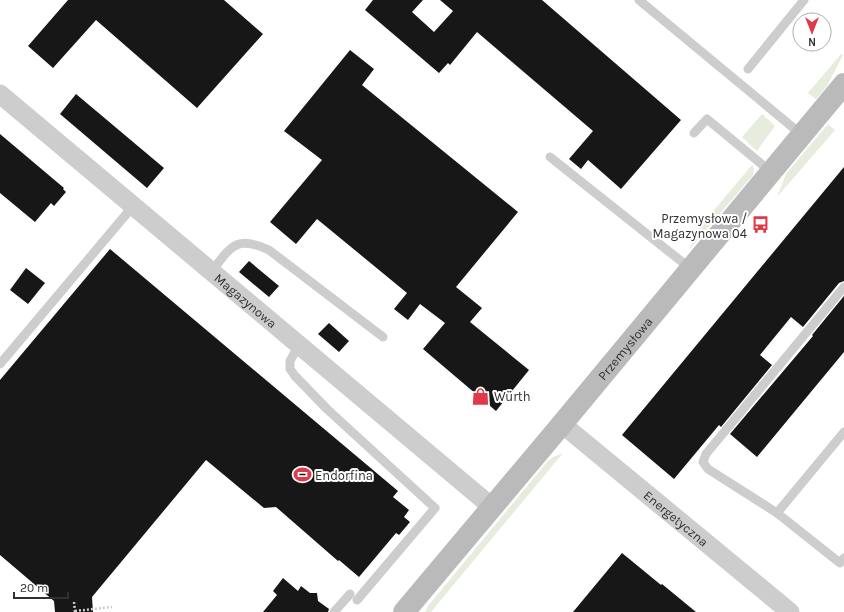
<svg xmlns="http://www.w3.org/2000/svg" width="844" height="612" font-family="Karla,sans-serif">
<rect width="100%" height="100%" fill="#fff"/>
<!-- green -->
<g fill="#e6ecde">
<polygon points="841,54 843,55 827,86 816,99 808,93"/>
<polygon points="762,114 775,126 757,151 742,137"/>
<polygon points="828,124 835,130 777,197 786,174"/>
<polygon points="752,165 754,169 753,175 689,250 699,228"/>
<polygon points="563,453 431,612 425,612 428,606 547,462 553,457"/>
</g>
<!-- building -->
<g fill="#171717">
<polygon points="68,0 224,0 263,34 197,108 96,20 53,68 28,46"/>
<polygon points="373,0 423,0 412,12 434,32 453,11 440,0 542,0 681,120 621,189 588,160 581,169 569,159 593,131 477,32 450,65 448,63 439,73 365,10"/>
<polygon points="350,50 374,69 362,85 518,212 456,287 482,308 470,322 529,370 496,411 423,349 445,323 420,304 408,320 394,309 407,293 317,219 296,244 270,222 322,160 284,131"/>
<polygon points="76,94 164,168 147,188 60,114"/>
<polygon points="0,134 64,188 63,189 66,192 54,206 51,203 35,222 0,193"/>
<polygon points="844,167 844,281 839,283 803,327 791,317 760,355 772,365 721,427 719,425 674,479 622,435"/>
<polygon points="110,249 398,491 393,497 409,510 404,517 410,522 399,535 396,533 359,577 339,560 338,561 276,507 264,508 206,460 92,597 93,612 55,612 54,601 0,555 0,380"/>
<polygon points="249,261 279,286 269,297 239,272"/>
<polygon points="26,268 45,283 28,304 10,290"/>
<polygon points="844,296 844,352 757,457 730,434 813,336 812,335"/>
<polygon points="329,323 349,341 339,352 318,334"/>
<polygon points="622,553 661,585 662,584 696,612 573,612"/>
<polygon points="283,578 298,591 301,586 310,593 317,593 318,601 329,609 328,612 263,612 277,595 273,591"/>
</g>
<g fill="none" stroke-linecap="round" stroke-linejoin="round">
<!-- path -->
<g stroke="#cdcdcd" stroke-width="2.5" stroke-dasharray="2 2" stroke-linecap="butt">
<polyline points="74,602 75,612"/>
<polyline points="75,611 112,607"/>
</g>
<!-- lane -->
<g stroke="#cdcdcd" stroke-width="9">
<polyline points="639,0 802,135"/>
<polyline points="748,69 804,0"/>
<polyline points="694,133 707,119 771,172"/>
<polyline points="550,157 691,269"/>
<path d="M212 271C231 246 237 235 269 250L383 337"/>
<polyline points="844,287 706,454 703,462 708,469 777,513 840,563 844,558"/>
<polyline points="299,345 290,361 290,369 295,376 327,409 435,508 357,600"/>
<polyline points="0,364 134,205"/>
<polyline points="777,513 844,432"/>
<polyline points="334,612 350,594"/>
</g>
<!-- street -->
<g stroke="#cdcdcd" stroke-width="19">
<path id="s1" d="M0 94 492 507"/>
<path id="s2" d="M562 424 790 612"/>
</g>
<!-- secondary -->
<path stroke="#bababa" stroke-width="22" id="s3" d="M404 612 562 424 844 84"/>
</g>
<!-- icons -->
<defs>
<symbol id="bus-bare" viewBox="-9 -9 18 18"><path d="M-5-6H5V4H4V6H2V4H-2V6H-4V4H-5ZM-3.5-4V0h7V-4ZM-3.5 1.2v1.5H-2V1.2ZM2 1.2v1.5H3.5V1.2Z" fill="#e03949" stroke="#fff" stroke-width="2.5" paint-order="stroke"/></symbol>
<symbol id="shop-bare" viewBox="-9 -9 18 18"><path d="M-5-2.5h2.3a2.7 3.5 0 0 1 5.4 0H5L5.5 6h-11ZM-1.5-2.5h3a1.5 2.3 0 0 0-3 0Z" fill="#e03949" stroke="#fff" stroke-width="2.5" paint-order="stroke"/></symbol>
<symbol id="stadium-bare" viewBox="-9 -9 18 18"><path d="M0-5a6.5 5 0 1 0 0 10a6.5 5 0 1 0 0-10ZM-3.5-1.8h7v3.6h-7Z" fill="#e03949" stroke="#fff" stroke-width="2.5" paint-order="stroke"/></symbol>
</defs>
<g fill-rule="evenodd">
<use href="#bus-bare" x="748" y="212" width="25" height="25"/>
<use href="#shop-bare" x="468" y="384" width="25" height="25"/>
<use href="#stadium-bare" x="290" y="462" width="25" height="25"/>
</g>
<g text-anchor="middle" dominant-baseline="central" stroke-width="4" stroke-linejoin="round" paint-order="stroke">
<!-- poi labels -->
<g font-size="13" fill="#303030" stroke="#fff" text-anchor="start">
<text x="747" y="218" text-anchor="end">Przemysłowa /<tspan x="747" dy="15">Magazynowa 04</tspan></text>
<text x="494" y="396">Würth</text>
<text x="315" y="475">Endorfina</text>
</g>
<!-- street labels -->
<g font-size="13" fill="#303030" stroke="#fff">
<text stroke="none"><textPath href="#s1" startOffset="321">Magazynowa</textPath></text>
<text stroke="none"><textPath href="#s3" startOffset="344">Przemysłowa</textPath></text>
<text stroke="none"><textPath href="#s2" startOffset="148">Energetyczna</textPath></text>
</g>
</g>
<!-- north arrow -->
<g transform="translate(812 32) rotate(180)"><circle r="19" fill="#ffffff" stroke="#acacac"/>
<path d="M0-3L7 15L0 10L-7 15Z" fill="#e03949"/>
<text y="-6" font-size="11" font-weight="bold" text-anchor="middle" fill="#303030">N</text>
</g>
<!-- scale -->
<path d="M14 592v6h54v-6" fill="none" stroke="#303030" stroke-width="2"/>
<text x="20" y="592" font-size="12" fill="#303030" stroke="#ffffff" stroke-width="3" paint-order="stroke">20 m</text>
</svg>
